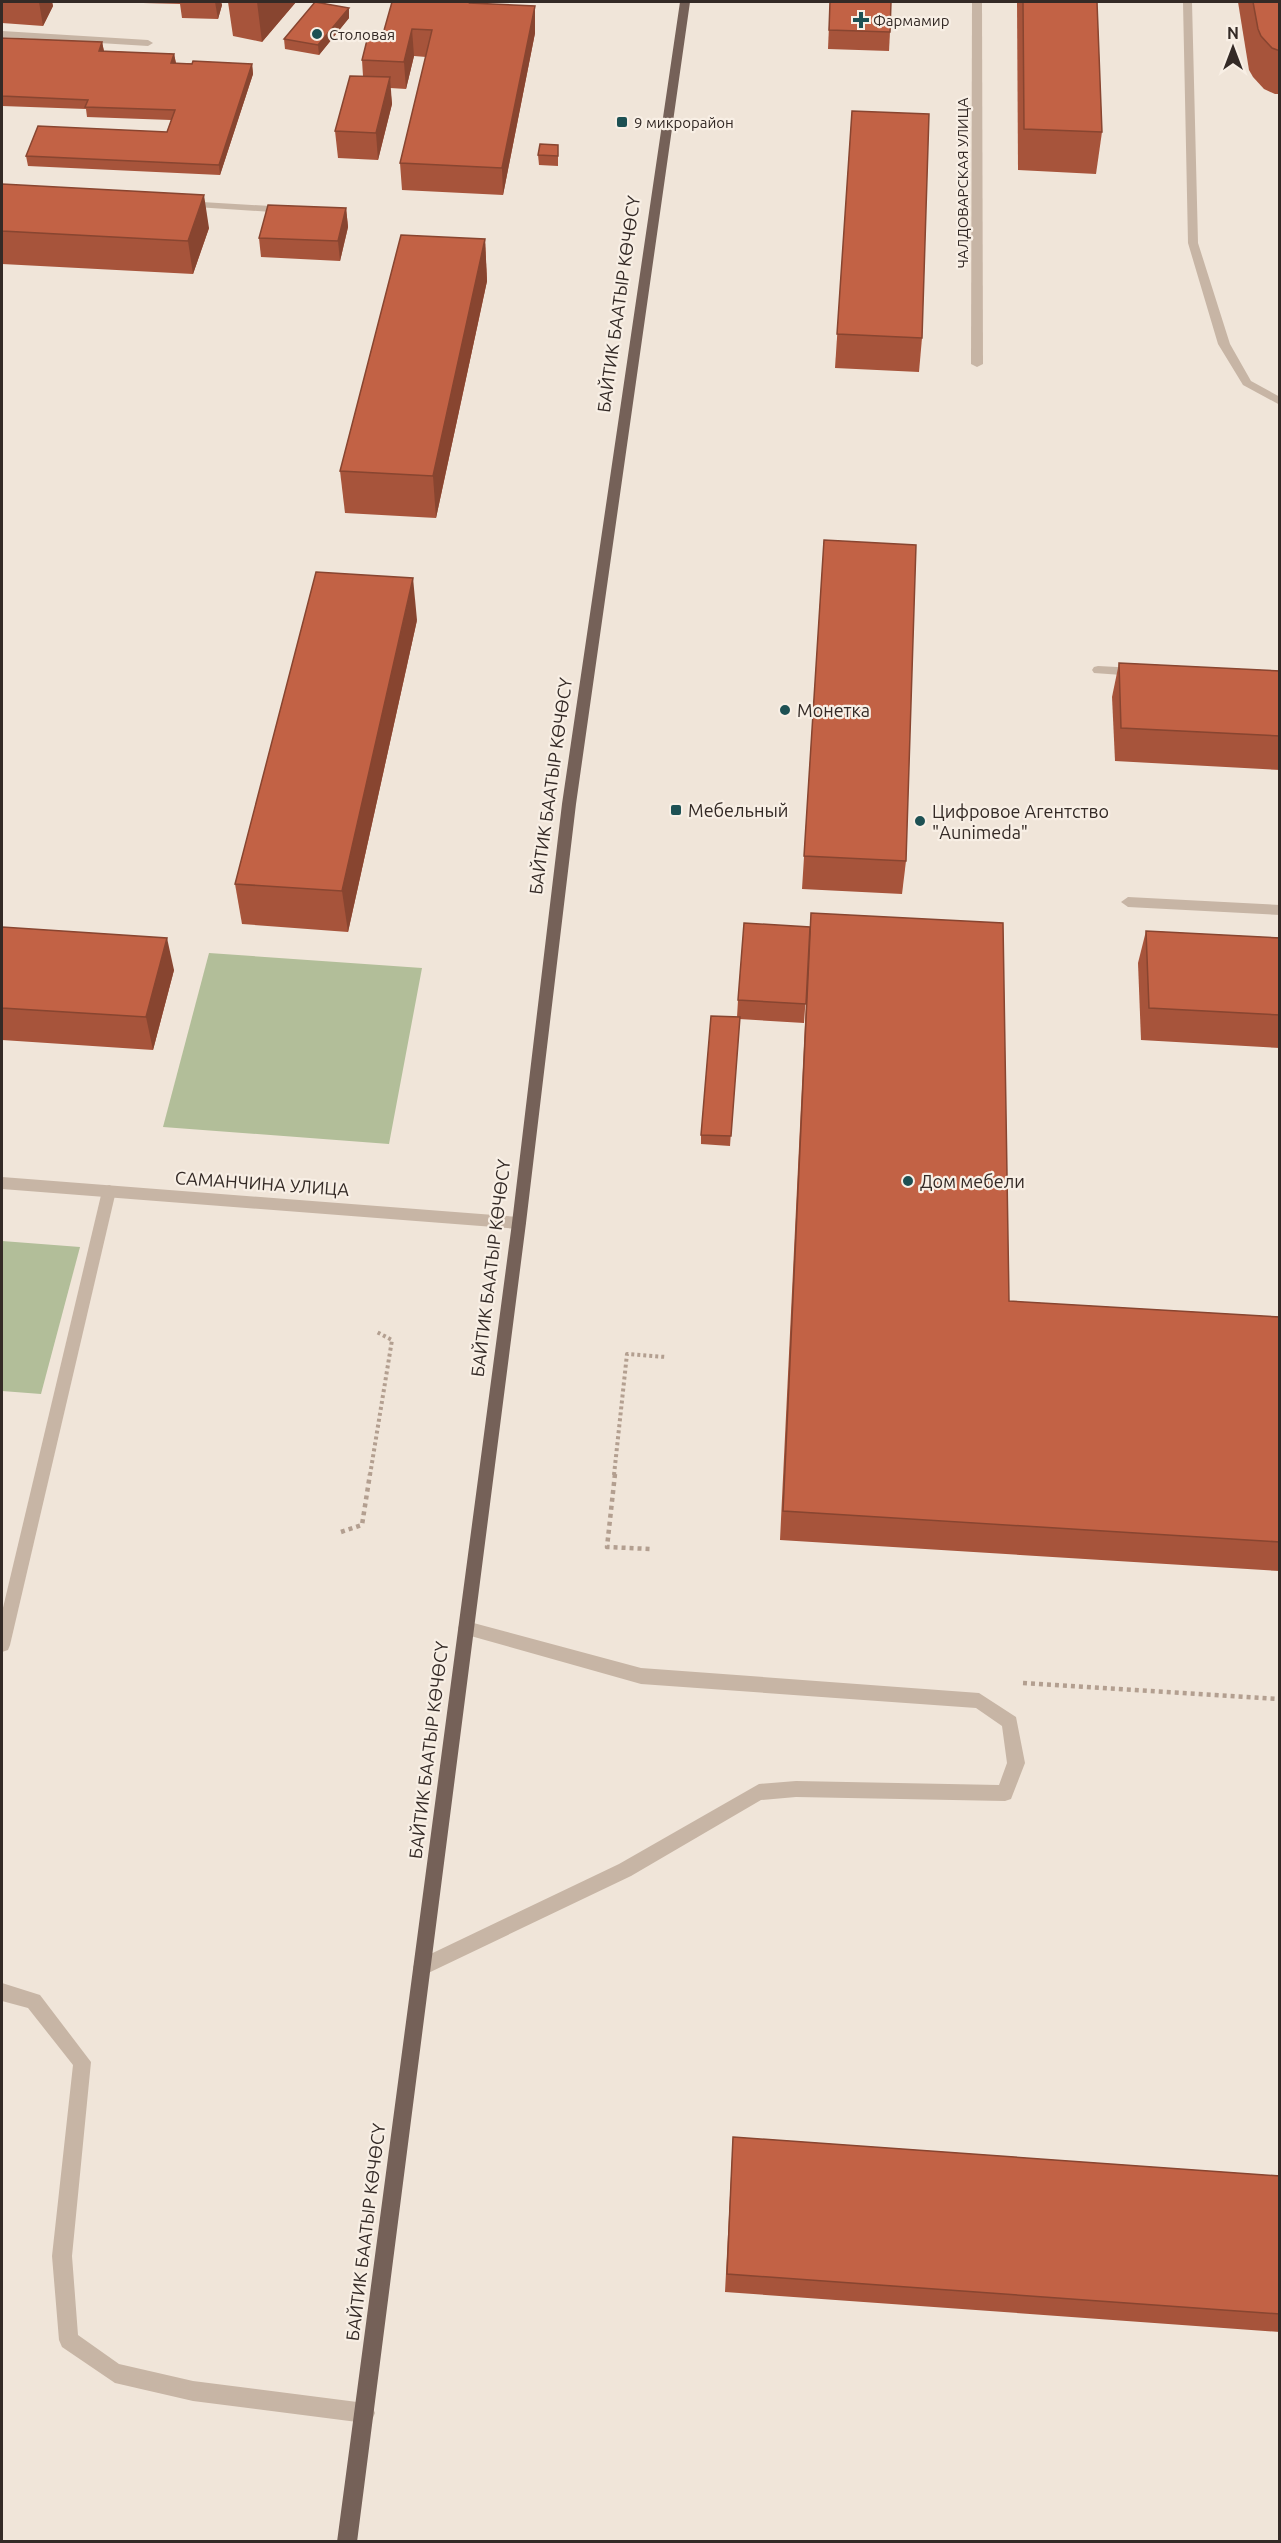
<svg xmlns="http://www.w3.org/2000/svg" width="1281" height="2543" font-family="Ubuntu,sans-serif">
<rect width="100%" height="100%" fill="#f0e5d9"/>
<!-- green -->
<g fill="#b2be99">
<polygon points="209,953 422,968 389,1144 163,1127"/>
<polygon points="2,1241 80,1247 41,1394 2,1391"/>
</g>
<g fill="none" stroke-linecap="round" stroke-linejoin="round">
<!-- path-far1 -->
<g stroke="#b39f90" stroke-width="4" stroke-dasharray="3 3" stroke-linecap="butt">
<polyline points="370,1475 392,1340 375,1331"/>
<polyline points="614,1475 627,1354 666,1357"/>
</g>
<!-- path -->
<g stroke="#b39f90" stroke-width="4.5" stroke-dasharray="4 4" stroke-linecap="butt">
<polyline points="615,1474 607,1547 651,1549"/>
<polyline points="341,1532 362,1525 370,1474"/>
<polyline points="1023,1683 1280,1699"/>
</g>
<!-- lane -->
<g fill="#c7b5a5" fill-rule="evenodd">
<polygon points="972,2 982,2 983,364 977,367 971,364"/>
<polygon points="1183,2 1192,2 1198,243 1230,344 1251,381 1280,397 1280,405 1243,385 1218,344 1188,243"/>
<polygon points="2,31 148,40 153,43 148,46 2,37"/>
<polygon points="185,201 287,207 292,210 287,213 181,206 180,204"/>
<polygon points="1098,666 1136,668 1142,672 1136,676 1094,673 1092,670 1094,667"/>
<polygon points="1128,897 1280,905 1280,915 1128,907 1121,902"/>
<polygon points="109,1185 114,1187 116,1191 10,1645 8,1650 2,1652 2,1612 102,1191 104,1187"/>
<polygon points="466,1621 641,1668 979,1693 1016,1717 1025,1763 1011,1799 1005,1801 796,1797 761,1800 631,1876 422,1976 416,1973 413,1967 416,1961 619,1864 759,1784 796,1781 999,1785 1007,1763 1002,1726 976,1708 641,1684 460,1633 458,1628 460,1623"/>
<polygon points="2,1983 40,1995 91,2062 72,2256 78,2335 119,2364 193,2381 365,2403 372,2406 375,2413 372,2420 365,2423 193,2401 115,2383 62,2347 59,2340 52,2256 73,2065 28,2008 2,2001"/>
</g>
<!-- street -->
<polygon fill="#c7b5a5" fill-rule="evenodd" points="2,1177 519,1217 524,1219 526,1223 524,1227 519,1229 2,1189"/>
<!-- primary -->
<polygon fill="#756158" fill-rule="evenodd" points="680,2 690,2 576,804 526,1223 357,2542 337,2542 512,1223 562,804"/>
</g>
<!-- wall -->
<g fill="#a7543b">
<polygon points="2,2 52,2 53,6 43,26 2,23"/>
<polygon points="143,2 221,2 222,5 218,19 182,18 180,4 143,3"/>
<polygon points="228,2 296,2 262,42 233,36"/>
<polygon points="830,2 890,32 889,51 828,49"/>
<polygon points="1017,2 1097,2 1102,132 1096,174 1018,170"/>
<polygon points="1238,2 1280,2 1280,94 1275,94 1264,89 1253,77 1249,70"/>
<polygon points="478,4 535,6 535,33 503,195 402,190 400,163 426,57 414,56 406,89 390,88 392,104 378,160 338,158 335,131 363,76 362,60 381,41"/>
<polygon points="349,8 349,18 319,55 285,49 284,39"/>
<polygon points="2,38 102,42 104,51 174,54 176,63 252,64 253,74 220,175 28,166 26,156 167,132 171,120 87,117 86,109 2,106"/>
<polygon points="852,111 922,338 919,372 835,368"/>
<polygon points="558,145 558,166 539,165 538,155"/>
<polygon points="2,184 209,228 193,274 2,264"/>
<polygon points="346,208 348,227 340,261 261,257 259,238"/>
<polygon points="485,239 487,281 436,518 345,513 340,471"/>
<polygon points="824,540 906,861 902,894 802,889"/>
<polygon points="417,620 348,932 242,924 235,884"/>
<polygon points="1119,663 1280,671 1280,770 1115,761 1112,697"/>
<polygon points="2,927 174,970 153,1050 2,1040"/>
<polygon points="810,927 1009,1301 1280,1317 1280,1571 780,1540 807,981 804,1023 739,1019 730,1146 701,1144 701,1135 737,1017 738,1000"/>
<polygon points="1146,931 1280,938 1280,1048 1141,1040 1138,963"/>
<polygon points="733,2137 1280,2176 1280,2332 725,2292 732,2157"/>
</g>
<!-- shaded-wall -->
<g fill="#884530">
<polygon points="39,2 52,2 53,6 43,26"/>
<polygon points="215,2 221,2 222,5 218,19"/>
<polygon points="257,2 296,2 262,42"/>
<polygon points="535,6 535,33 503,195 502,168"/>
<polygon points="349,8 349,18 319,55 318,45"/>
<polygon points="412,29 414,56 406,89 404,62"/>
<polygon points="102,42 104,52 99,51"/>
<polygon points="174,54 176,64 171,63"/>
<polygon points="252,64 253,74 220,175 219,165"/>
<polygon points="390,77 392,104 378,160 376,133"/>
<polygon points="204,195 209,228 193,274 188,241"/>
<polygon points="346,208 348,227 340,261 338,241"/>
<polygon points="485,239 487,281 436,518 433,476"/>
<polygon points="413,578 417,620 348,932 342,891"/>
<polygon points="167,938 174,970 153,1050 146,1017"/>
</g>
<!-- building -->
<g fill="#c26245" stroke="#884530" stroke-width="1.5">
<polygon points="315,2 349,8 318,45 284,39"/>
<polygon points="392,2 471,2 470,3 535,6 502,168 400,163 432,30 412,29 404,62 362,60 367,40 381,41"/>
<polygon points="830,2 891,2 890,32 829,30"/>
<polygon points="1023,2 1097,2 1102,132 1024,129"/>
<polygon points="1253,2 1280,2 1280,51 1272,48 1261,36 1258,29"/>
<polygon points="2,38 102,42 99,51 174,54 171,63 192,64 193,61 252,64 219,165 26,156 38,126 167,132 175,110 85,107 88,100 2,96"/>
<polygon points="350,76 390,77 376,133 335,131"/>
<polygon points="852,111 929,114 922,338 837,334"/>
<polygon points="540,144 558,145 558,156 538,155"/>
<polygon points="2,184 204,195 188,241 2,231"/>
<polygon points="268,205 346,208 338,241 259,238"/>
<polygon points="401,235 485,239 433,476 340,471"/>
<polygon points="824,540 916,545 906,861 804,856"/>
<polygon points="316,572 413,578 342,891 235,884"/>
<polygon points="1119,663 1280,671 1280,736 1121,728"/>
<polygon points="811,913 1003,923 1009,1301 1280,1317 1280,1542 783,1511"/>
<polygon points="744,923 810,927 806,1004 738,1000"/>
<polygon points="2,927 167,938 146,1017 2,1008"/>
<polygon points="1146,931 1280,938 1280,1015 1149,1008"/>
<polygon points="711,1016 740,1017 731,1136 701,1135"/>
<polygon points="733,2137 1280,2176 1280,2314 727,2274"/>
</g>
<!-- markers -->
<g fill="#1d5053" stroke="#f8efe5" stroke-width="2">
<path d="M858 11h6v6h6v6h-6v6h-6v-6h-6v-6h6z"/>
<circle cx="317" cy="34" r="6"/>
<rect x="616" y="116" width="12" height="12" rx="3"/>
<circle cx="785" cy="710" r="6"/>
<rect x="670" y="804" width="12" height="12" rx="3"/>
<circle cx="920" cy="821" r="6"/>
<circle cx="908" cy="1181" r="6"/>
</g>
<g text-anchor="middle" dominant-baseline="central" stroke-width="4.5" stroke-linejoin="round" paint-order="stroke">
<!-- far-poi labels -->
<g font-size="15" fill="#342a26" stroke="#f8efe5" text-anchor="start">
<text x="873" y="20">Фармамир</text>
<text x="329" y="34">Столовая</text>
<text x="634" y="122">9 микрорайон</text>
</g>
<!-- far-street labels -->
<g font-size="15" fill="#342a26" stroke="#f8efe5">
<text transform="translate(962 183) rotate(-90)">ЧАЛДОВАРСКАЯ УЛИЦА</text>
</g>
<!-- street labels -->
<g font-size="18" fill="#342a26" stroke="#f8efe5">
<text transform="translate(618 304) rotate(-82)">БАЙТИК БААТЫР КӨЧӨСҮ</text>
<text transform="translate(550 786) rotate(-82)">БАЙТИК БААТЫР КӨЧӨСҮ</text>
<text transform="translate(262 1183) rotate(4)">САМАНЧИНА УЛИЦА</text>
<text transform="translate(490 1268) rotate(-83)">БАЙТИК БААТЫР КӨЧӨСҮ</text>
<text transform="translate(428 1750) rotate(-83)">БАЙТИК БААТЫР КӨЧӨСҮ</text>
<text transform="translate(365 2232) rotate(-83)">БАЙТИК БААТЫР КӨЧӨСҮ</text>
</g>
<!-- poi labels -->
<g font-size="18" fill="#342a26" stroke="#f8efe5" text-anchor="start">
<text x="797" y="710">Монетка</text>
<text x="688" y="810">Мебельный</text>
<text x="932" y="811">Цифровое Агентство<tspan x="932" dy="21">"Aunimeda"</tspan></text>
<text x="920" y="1181">Дом мебели</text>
</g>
</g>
<!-- border -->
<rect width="1281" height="2543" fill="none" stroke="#342a26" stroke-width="6"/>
<!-- north arrow -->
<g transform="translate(1233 48)" stroke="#f8efe5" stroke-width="4.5" paint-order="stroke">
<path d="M0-4.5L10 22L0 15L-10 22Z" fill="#342a26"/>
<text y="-9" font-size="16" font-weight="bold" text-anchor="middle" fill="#342a26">N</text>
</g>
</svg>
